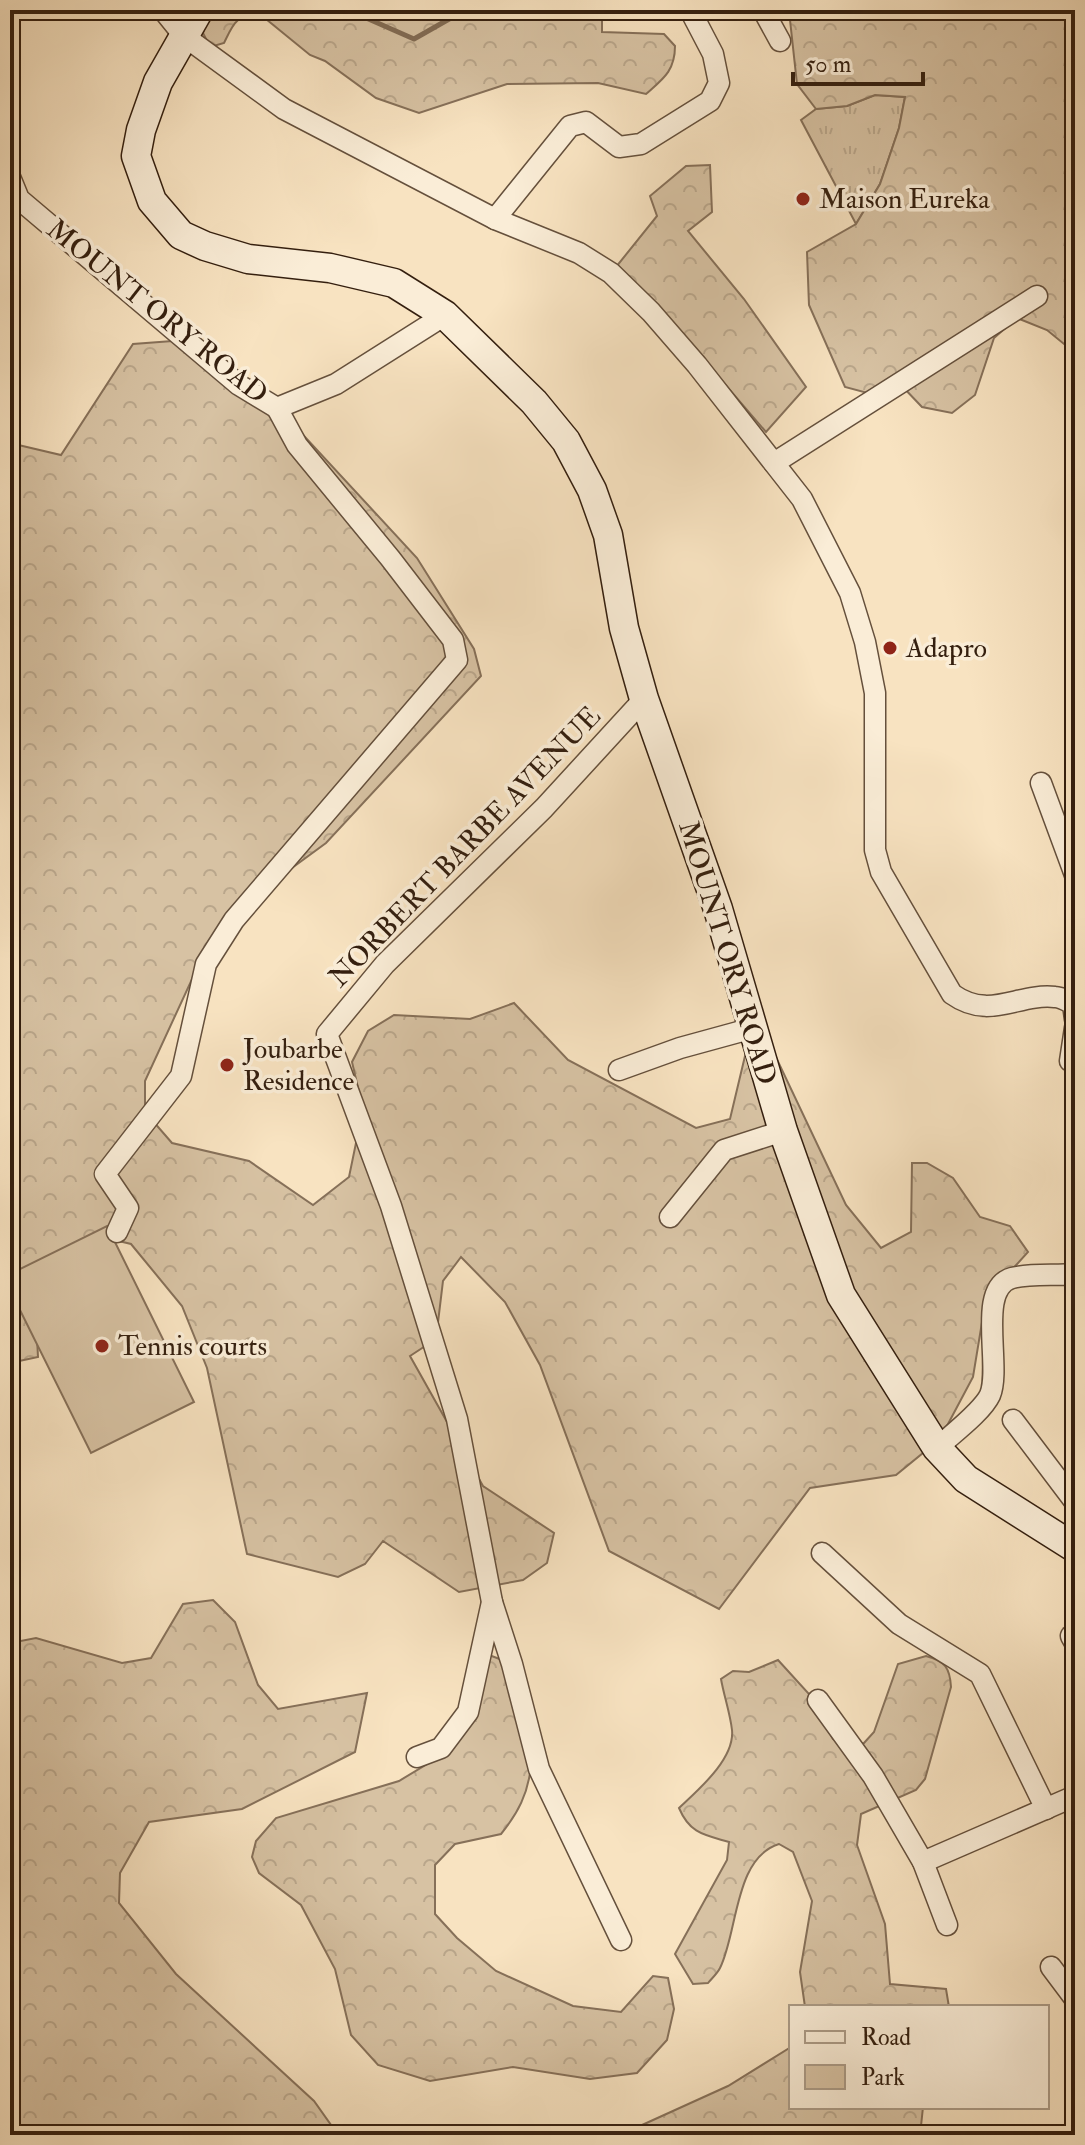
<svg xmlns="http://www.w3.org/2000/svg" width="1085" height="2145" font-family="'IM FELL Double Pica',serif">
<defs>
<pattern id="grass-tufts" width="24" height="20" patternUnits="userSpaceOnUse" patternTransform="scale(2)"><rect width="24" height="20" fill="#d7c2a3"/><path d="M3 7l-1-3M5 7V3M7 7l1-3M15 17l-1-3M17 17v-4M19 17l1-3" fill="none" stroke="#b9a68b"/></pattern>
<pattern id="forest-crowns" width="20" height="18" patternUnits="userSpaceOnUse" patternTransform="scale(2)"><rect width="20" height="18" fill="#d7c2a3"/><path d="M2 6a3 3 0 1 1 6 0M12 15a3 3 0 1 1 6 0" fill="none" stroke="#b9a68b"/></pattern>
</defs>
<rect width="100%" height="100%" fill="#f8e3c1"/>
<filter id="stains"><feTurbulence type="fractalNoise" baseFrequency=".0025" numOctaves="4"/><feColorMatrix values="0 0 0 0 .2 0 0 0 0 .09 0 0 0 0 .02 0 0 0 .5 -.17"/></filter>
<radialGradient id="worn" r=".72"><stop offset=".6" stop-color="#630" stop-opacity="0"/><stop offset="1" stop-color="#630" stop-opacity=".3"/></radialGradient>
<!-- grass -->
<polygon fill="url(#grass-tufts)" stroke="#867059" stroke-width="2" points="875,95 905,97 899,128 880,184 856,224 801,120 816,109 847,106"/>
<!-- forest -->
<g fill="url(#forest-crowns)" stroke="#867059" stroke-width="2">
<path d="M209 10H602V32L664 34 675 46C675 71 663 79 646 94L598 83 507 84 419 113 376 98 325 61 310 55 261 15C236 15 234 22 224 43L210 47 203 33Z"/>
<polygon points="786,10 1075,10 1075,353 1047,330 1017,318 994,338 975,395 952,413 922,407 901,385 875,395 845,387 809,305 807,252 856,224 880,184 899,128 905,97 875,95 847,106 816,109 797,84 790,20"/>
<polygon points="710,165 712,212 688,231 744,299 806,387 766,432 693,347 616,267 657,216 650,196 686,166"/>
<polygon points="186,340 256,384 417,558 474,649 481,676 326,843 229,914 205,951 145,1081 145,1112 172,1143 249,1161 313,1205 349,1177 363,1109 352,1062 368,1031 394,1015 470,1019 514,1003 568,1060 696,1128 730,1119 750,1035 765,1034 846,1205 881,1248 911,1232 912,1163 927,1163 953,1178 980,1217 1010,1226 1028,1252 986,1298 973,1377 940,1439 896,1475 810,1488 719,1609 609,1551 540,1365 505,1302 461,1257 443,1281 436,1339 410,1356 483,1486 554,1533 547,1563 523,1580 459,1592 383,1541 365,1564 338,1577 247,1554 207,1368 182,1306 131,1244 98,1236 35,1300 38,1357 10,1363 10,443 61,455 133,344"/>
<polygon points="213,1600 235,1622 258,1685 278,1709 367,1693 355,1752 242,1809 149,1822 120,1873 119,1903 176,1974 314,2101 331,2125 333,2135 10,2135 10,1643 36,1638 122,1663 151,1658 183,1604"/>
<path d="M489 1655 505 1661 531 1766C528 1794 518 1813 501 1834L455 1844 435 1865V1914L457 1938 496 1971 573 2006 621 2012 653 1976 668 1978 674 2009 667 2040 637 2073 590 2079 513 2067 430 2081 378 2065 351 2035 335 1969 301 1905 259 1873 252 1857 256 1841 276 1818 399 1781 442 1755Z"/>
<path d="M926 1656C945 1661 950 1668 951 1687L925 1779 916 1790 861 1814 857 1845 885 1924 890 1984 946 1989 949 2007H805L800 1972 812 1901 793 1852 779 1844C734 1858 738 1932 720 1968 717 1974 712 1978 708 1983L693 1984 675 1954 727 1860 729 1842C705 1835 690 1834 679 1808 698 1790 735 1759 732 1730 730 1713 724 1696 721 1679L733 1671 749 1672 778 1660 809 1694 833 1739 847 1746 864 1743 874 1732 898 1664Z"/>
<polygon points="791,2047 791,2107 923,2107 921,2126 943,2135 620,2135 728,2086"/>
</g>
<!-- park -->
<polygon fill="#d7c2a3" stroke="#867059" stroke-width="2" points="107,1226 194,1402 91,1453 10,1290 10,1274"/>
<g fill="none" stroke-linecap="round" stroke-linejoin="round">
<!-- stream -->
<polyline stroke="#816c55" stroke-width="5" points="348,10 414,39 465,10"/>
<defs>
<g id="street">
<path d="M163 10 184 36 284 109 495 219 579 253 611 273 651 312 697 365 802 499 850 593 865 642 875 693V850L881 872 952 994C990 1021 1017 993 1055 997 1061 997 1067 1001 1073 1004L1075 1019"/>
<polyline points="763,10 780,41"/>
<polyline points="10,177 19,199 239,385 277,408 336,384 445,315"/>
<polyline points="495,219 570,126 586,122 619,147 641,144 710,101 719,83 713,54 690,10"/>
<polyline points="774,463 1037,296"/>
<polyline points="1041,783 1075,875"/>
<polyline points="1070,1061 1075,1028"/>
<polyline points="619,1070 680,1048 753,1028"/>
<polyline points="670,1217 724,1150 783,1131"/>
<polyline points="117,1232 128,1208 105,1174 181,1076 206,964 234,920 457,660 453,640 390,558 297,445 277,408"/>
<polyline points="1013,1420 1075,1502"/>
<path d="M937 1448C952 1434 982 1412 990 1395 1002 1366 976 1288 1012 1278 1031 1273 1055 1276 1075 1274"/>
<polyline points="822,1553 899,1624 980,1674 1046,1809"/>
<polyline points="492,1602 512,1664 539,1769 621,1940"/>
<polyline points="1071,1636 1075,1643"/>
<polyline points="818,1700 873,1776 923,1862 947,1925"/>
<polyline points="417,1757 441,1748 468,1712 492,1602 457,1419 391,1206 327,1034 385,964 544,808 644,699"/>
<polyline points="923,1862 1075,1796"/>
<polyline points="1051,1967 1075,1999"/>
</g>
<polyline id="secondary" points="199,10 158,82 141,130 136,156 152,201 181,235 205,246 248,259 330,268 394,283 445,315 534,402 566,441 592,490 608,535 624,628 644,699 718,909 783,1131 841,1295 937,1448 966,1479 1075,1548"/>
</defs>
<!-- street casing -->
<use href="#street" stroke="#65503c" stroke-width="23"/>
<!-- secondary casing -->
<use href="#secondary" stroke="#341f0f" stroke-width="31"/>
<!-- street -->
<use href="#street" stroke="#faedd7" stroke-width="20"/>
<!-- secondary -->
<use href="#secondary" stroke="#faedd7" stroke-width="28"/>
</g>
<!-- markers -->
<g fill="#8f2418" stroke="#faedd7" stroke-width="3">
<circle cx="803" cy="199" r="8"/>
<circle cx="890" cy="648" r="8"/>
<circle cx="227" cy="1065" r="8"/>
<circle cx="102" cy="1346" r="8"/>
</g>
<g text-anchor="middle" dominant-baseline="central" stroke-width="7" stroke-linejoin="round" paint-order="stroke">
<!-- poi labels -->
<g font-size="28" fill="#341f0f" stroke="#faedd7" text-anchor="start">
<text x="819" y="199">Maison Eureka</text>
<text x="906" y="648">Adapro</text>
<text x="243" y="1049">Joubarbe<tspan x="243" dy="32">Residence</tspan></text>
<text x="118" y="1346">Tennis courts</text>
</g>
<!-- street labels -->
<g font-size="28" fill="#341f0f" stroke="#faedd7">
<text transform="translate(157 312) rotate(39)">MOUNT ORY ROAD</text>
<text transform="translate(465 847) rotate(-46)">NORBERT BARBE AVENUE</text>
<text transform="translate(727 953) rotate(73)">MOUNT ORY ROAD</text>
</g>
</g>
<!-- margin -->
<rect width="1085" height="2145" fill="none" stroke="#f8e3c1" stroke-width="40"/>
<rect x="12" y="12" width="1061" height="2121" fill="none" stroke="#341f0f" stroke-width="4"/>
<rect x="20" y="20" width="1045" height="2105" fill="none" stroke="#341f0f" stroke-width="2"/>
<!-- legend -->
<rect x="789" y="2005" width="260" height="104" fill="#faedd7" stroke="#ab9b87" stroke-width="2"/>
<rect x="805" y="2031" width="40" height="12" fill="#faedd7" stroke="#ab9b87" stroke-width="2"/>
<text x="861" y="2045" font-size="24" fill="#341f0f">Road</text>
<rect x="805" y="2065" width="40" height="24" fill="#d7c2a3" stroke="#ab9b87" stroke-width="2"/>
<text x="861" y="2085" font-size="24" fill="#341f0f">Park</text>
<!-- scale -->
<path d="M793 72v12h130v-12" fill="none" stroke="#341f0f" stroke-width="4"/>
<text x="805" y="72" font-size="24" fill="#341f0f" stroke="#faedd7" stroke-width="6" paint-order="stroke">50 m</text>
<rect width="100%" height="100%" filter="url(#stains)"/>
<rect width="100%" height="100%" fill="url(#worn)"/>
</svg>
